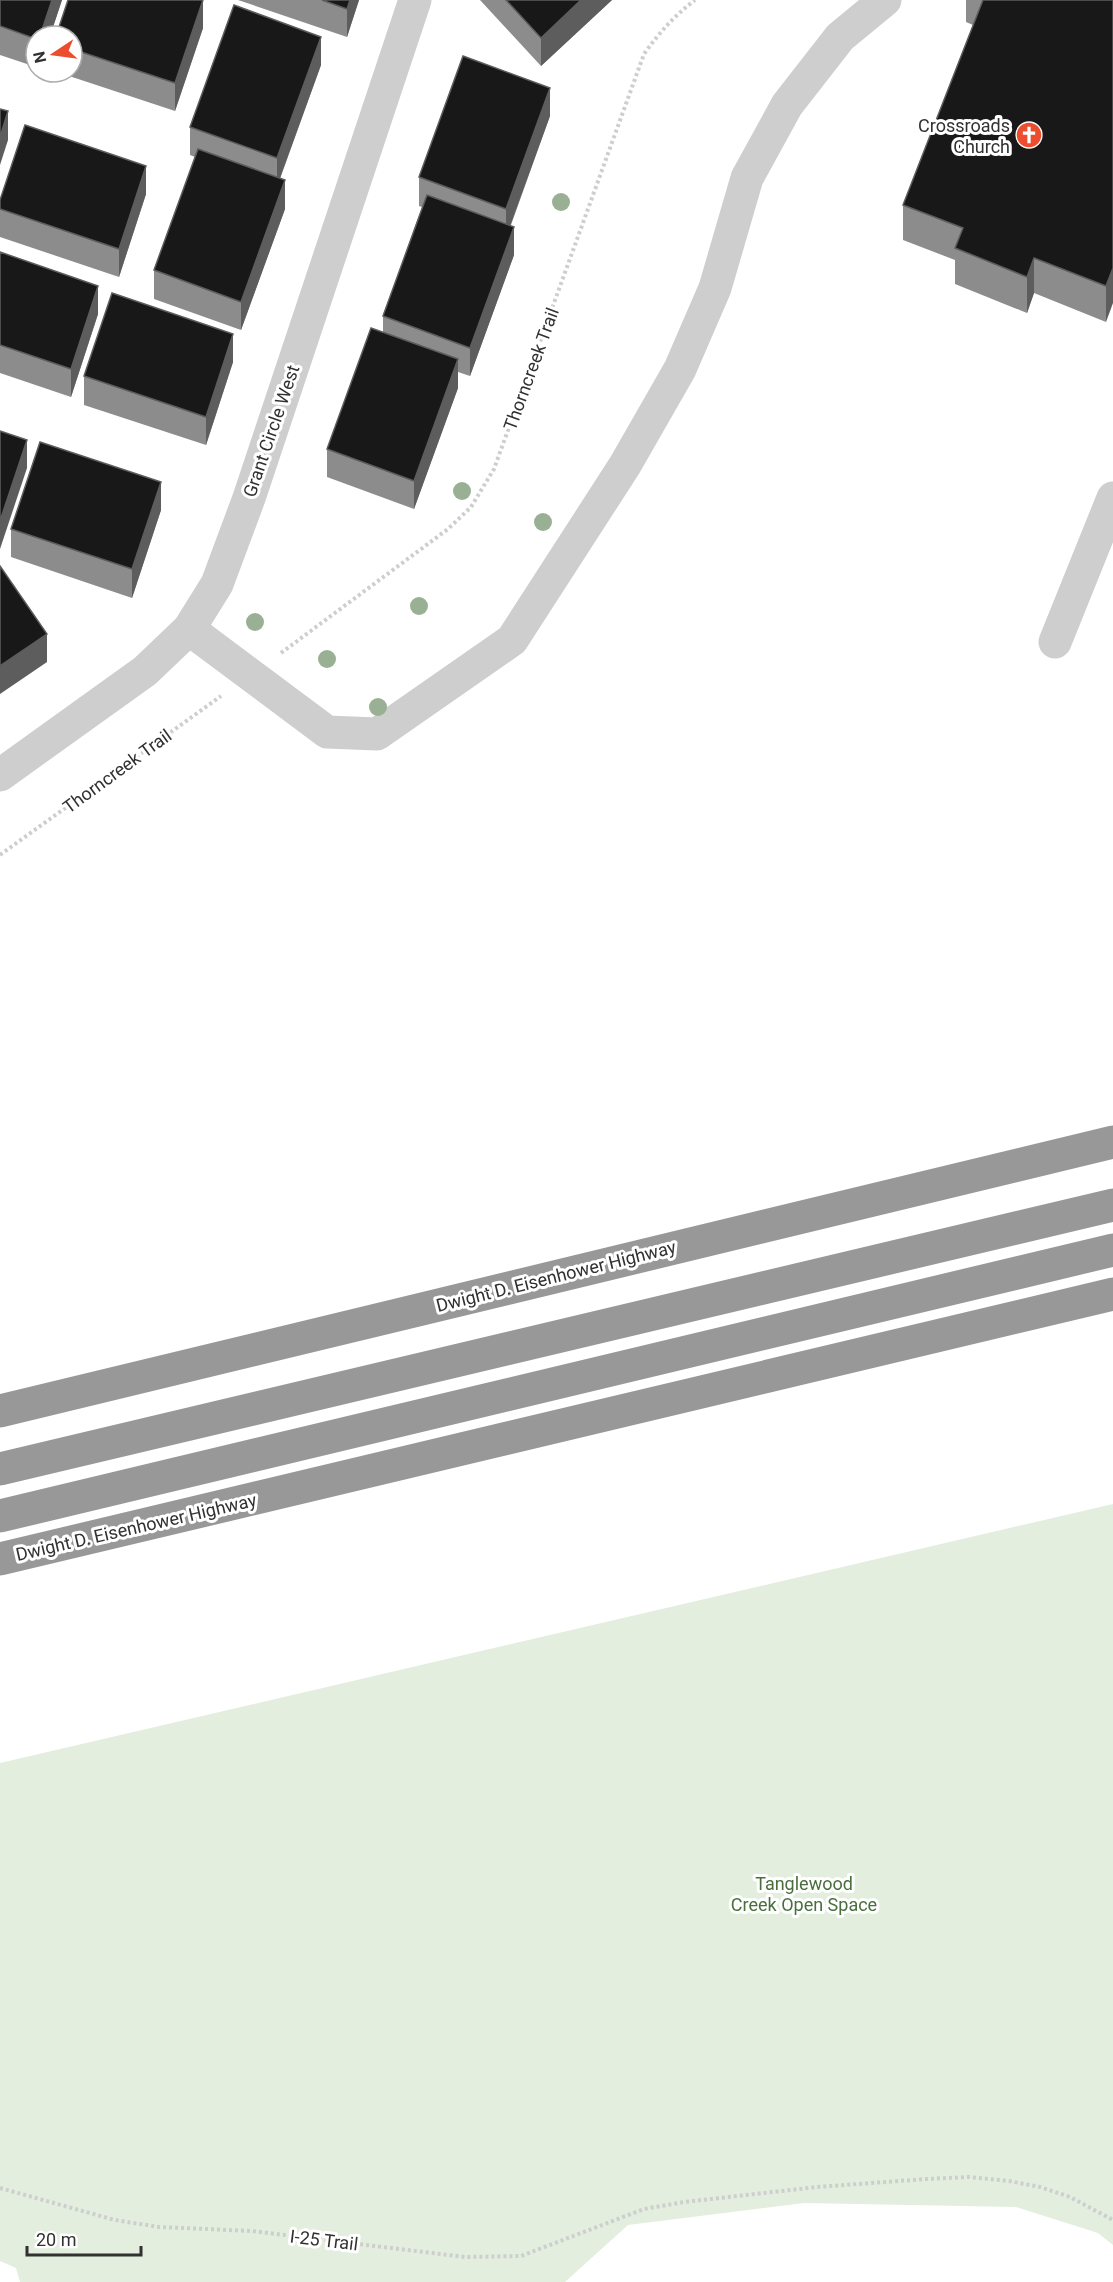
<svg xmlns="http://www.w3.org/2000/svg" width="1113" height="2282" font-family="Roboto,sans-serif">
<rect width="100%" height="100%" fill="#fff"/>
<!-- green -->
<polygon fill="#e3eedf" points="1113,1504 1113,2245 1098,2233 1016,2207 804,2203 628,2225 565,2282 20,2282 16,2268 0,2261 0,1763"/>
<g fill="none" stroke-linecap="round" stroke-linejoin="round">
<!-- path -->
<g stroke="#cecece" stroke-width="4" stroke-dasharray="3 3" stroke-linecap="butt">
<path d="M281 653 448 529 471 507 494 469 644 54C659 33 674 16 695 0"/>
<polyline points="0,855 221,696"/>
<polyline points="0,2188 115,2220 159,2227 252,2231 465,2257 521,2256 644,2209 684,2202 817,2187 926,2179 969,2177 1009,2181 1040,2187 1070,2197 1113,2220"/>
</g>
<!-- minor -->
<g stroke="#cecece" stroke-width="33">
<polyline points="189,629 327,732 377,734 512,640 625,465 680,369 715,288 747,178 787,105 840,37 885,0"/>
<polyline points="1055,642 1113,498"/>
<polyline points="0,775 145,671 189,629 217,584 249,498 415,0"/>
</g>
<!-- highway -->
<g stroke="#989898" stroke-width="33">
<polyline points="0,1411 1113,1142"/>
<polyline points="0,1469 1113,1205"/>
<polyline points="0,1516 1113,1250"/>
<polyline points="0,1559 1113,1294"/>
</g>
</g>
<!-- trees -->
<g fill="#9ab094">
<circle cx="561" cy="202" r="9"/>
<circle cx="462" cy="491" r="9"/>
<circle cx="543" cy="522" r="9"/>
<circle cx="419" cy="606" r="9"/>
<circle cx="255" cy="622" r="9"/>
<circle cx="327" cy="659" r="9"/>
<circle cx="378" cy="707" r="9"/>
</g>
<!-- wall -->
<g fill="#8c8c8c">
<polygon points="0,0 62,0 50,36 36,36 36,67 0,55"/>
<polygon points="238,0 359,0 347,37"/>
<polygon points="480,0 612,0 541,66"/>
<polygon points="966,0 1113,0 1106,322 1034,293 1027,313 955,284 955,260 903,240 903,205 973,25 966,22"/>
<polygon points="203,28 175,111 57,72 72,72 72,36"/>
<polygon points="321,65 280,179 285,209 241,330 154,299 154,270 195,157 190,155 190,127"/>
<polygon points="550,116 511,225 514,255 470,376 458,372 458,388 414,509 327,477 327,449 383,332 383,316 422,207 419,206 419,177"/>
<polygon points="146,194 119,277 0,237 0,200"/>
<polygon points="0,252 98,314 71,397 0,373"/>
<polygon points="233,362 206,445 84,405 84,376"/>
<polygon points="161,510 132,598 11,557 11,529"/>
</g>
<!-- shaded-wall -->
<g fill="#5d5d5d">
<polygon points="52,0 62,0 50,36 40,36"/>
<polygon points="203,0 203,28 175,111 175,83"/>
<polygon points="350,0 359,0 347,37 347,9"/>
<polygon points="581,0 612,0 541,66 541,38"/>
<polygon points="321,37 321,65 277,186 277,158"/>
<polygon points="550,88 550,116 506,237 506,209"/>
<polygon points="8,111 8,140 0,165 0,137"/>
<polygon points="146,166 146,194 119,277 119,249"/>
<polygon points="285,180 285,209 241,330 241,302"/>
<polygon points="514,227 514,255 470,376 470,348"/>
<polygon points="1034,258 1034,293 1027,313 1027,277"/>
<polygon points="1113,268 1113,303 1106,322 1106,286"/>
<polygon points="98,286 98,314 71,397 71,369"/>
<polygon points="233,334 233,362 206,445 206,417"/>
<polygon points="458,359 458,388 414,509 414,481"/>
<polygon points="27,440 27,468 0,549 0,521"/>
<polygon points="161,482 161,510 132,598 132,569"/>
<polygon points="47,634 47,662 0,694 0,666"/>
</g>
<!-- building -->
<g fill="#181818" stroke="#5d5d5d" stroke-width="1.5">
<polygon points="0,0 52,0 40,36 36,36 36,39 0,26"/>
<polygon points="68,0 203,0 175,83 72,49 72,36 56,36"/>
<polygon points="322,0 350,0 347,9"/>
<polygon points="506,0 581,0 541,38"/>
<polygon points="983,0 1113,0 1113,268 1106,286 1034,258 1027,277 955,248 963,228 903,205"/>
<polygon points="234,5 321,37 277,158 190,127"/>
<polygon points="463,56 550,88 506,209 419,177"/>
<polygon points="0,109 8,111 0,137"/>
<polygon points="25,125 146,166 119,249 0,209 0,200"/>
<polygon points="198,149 285,180 241,302 154,270"/>
<polygon points="427,195 514,227 470,348 383,316"/>
<polygon points="0,252 98,286 71,369 0,345"/>
<polygon points="112,293 233,334 206,417 84,376"/>
<polygon points="371,328 458,359 414,481 327,449"/>
<polygon points="0,431 27,440 0,521"/>
<polygon points="40,442 161,482 132,569 11,529"/>
<polygon points="0,566 47,634 0,666"/>
</g>
<!-- icons -->
<defs>
<symbol id="church-disc" viewBox="-11 -11 22 22"><circle r="9.5" fill="#ec4d2e" stroke="#fff"/><path d="M-1.2-6h2.4v3.5h3.3v2.4h-3.3V6h-2.4V-.1h-3.3v-2.4h3.3Z" fill="#fff"/></symbol>
</defs>
<g fill-rule="evenodd">
<use href="#church-disc" x="1014" y="120" width="30" height="30"/>
</g>
<g text-anchor="middle" dominant-baseline="central" stroke-width="6" stroke-linejoin="round" paint-order="stroke">
<!-- poi labels -->
<g font-size="18" fill="#313131" stroke="#fff" text-anchor="end">
<text x="1010" y="125">Crossroads<tspan x="1010" dy="21">Church</tspan></text>
</g>
<!-- street labels -->
<g font-size="18" fill="#313131" stroke="#fff">
<text transform="translate(531 369) rotate(-70)">Thorncreek Trail</text>
<text transform="translate(271 431) rotate(-71)">Grant Circle West</text>
<text transform="translate(117 771) rotate(-36)">Thorncreek Trail</text>
<text transform="translate(556 1276) rotate(-14)">Dwight D. Eisenhower Highway</text>
<text transform="translate(136 1527) rotate(-13)">Dwight D. Eisenhower Highway</text>
<text transform="translate(324 2240) rotate(7)">I-25 Trail</text>
</g>
<!-- park labels -->
<g font-size="18" fill="#486f3c" stroke="#fff">
<text x="804" y="1883">Tanglewood<tspan x="804" dy="21">Creek Open Space</tspan></text>
</g>
</g>
<!-- north arrow -->
<g transform="translate(54 54) rotate(257)"><circle r="28" fill="#ffffff" stroke="#adadad" stroke-width="1.5"/>
<path d="M0-4.5L10 22L0 15L-10 22Z" fill="#ec4d2e"/>
<text y="-9" font-size="16" font-weight="bold" text-anchor="middle" fill="#313131">N</text>
</g>
<!-- scale -->
<path d="M27 2246v9h114v-9" fill="none" stroke="#313131" stroke-width="3"/>
<text x="36" y="2246" font-size="18" fill="#313131" stroke="#ffffff" stroke-width="4.5" paint-order="stroke">20 m</text>
</svg>
